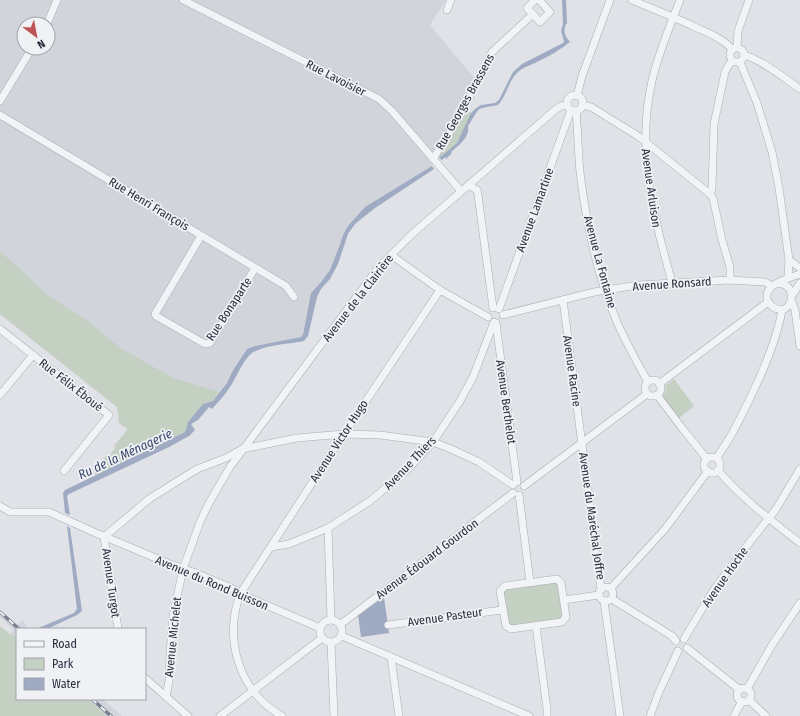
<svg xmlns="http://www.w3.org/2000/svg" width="800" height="716" font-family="'Fira Sans Condensed',sans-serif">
<rect width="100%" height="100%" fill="#e0e2e7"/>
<!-- built -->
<g fill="#d2d4dc" fill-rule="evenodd">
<path d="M0 0H446L430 25 474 78 461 107 434 152 432 166 365 207 342 237 339 247 330 270 321 282 311 293 302 336 300 337 255 346 232 372 227 383 198 420 96 475 94 471 107 455 109 456 116 447 114 446 128 430 119 423 117 407 0 314ZM24 24H48V48H24Z"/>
<polygon points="0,610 17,625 23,620 28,629 17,629 17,637 10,634 14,630 0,617"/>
<polygon points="88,699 103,699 122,716 107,716"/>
</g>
<!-- green -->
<g fill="#c3d0c2">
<polygon points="468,111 471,113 457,143 439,158 438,157"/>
<polygon points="0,252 14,263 47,295 85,319 122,349 173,378 220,392 213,401 208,402 188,422 185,432 96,475 94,471 107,455 109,456 116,447 114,446 128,429 119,423 117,407 0,314"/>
<polygon points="674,379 694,406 679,418 663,397 666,390 665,386"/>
<polygon points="557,579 565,619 509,629 502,588"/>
<polygon points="0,626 10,634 17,637 17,699 88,699 107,716 0,716"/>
</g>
<!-- water -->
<g fill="#9fabc3">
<path d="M562 0H566L567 24H566C563 32 565 36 570 42 560 50 548 57 535 63 528 66 522 68 517 73 508 82 507 95 498 105L482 108 478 110 468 126C470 138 458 145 451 152L452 153 446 159 445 157 442 160 439 158 457 143 471 113 475 109 481 105 495 103 499 100 513 72 522 64 563 43 564 41 561 31 563 24Z"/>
<path d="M432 166 434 169 375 208 355 224 348 234 338 264 330 279 321 289 317 297 308 336 304 341C290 344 264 345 252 353 242 361 237 377 230 387 225 395 218 402 212 409L209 407 198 420 191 424 195 430 189 436 169 447 69 494 67 496 70 515 65 513 63 493 65 490 185 432 188 422 203 404 213 401 227 383 232 372 247 349 255 346 301 337 303 334 311 293 321 282 330 270 339 247 343 235 348 226 365 207Z"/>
<polygon points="67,526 70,528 82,611 77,615 47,629 36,629 74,613 77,609"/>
<polygon points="384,597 389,633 361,637 358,615"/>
</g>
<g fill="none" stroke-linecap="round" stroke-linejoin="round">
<defs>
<g id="minor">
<polyline points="183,0 379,99 392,111 461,191"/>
<polyline points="535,0 527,8 540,22 550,12 539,0"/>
<path d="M632 0C653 9 674 17 695 27 708 33 722 38 732 49"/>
<polyline points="447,10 451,0"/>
<polyline points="47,24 57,0"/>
<polyline points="737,47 738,31 749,0"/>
<circle cx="737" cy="55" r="7"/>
<path d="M744 55C762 60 784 78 800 89"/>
<polyline points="740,62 757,103 772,152 779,188 789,260 788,278"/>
<circle cx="575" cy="103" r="8"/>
<polyline points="577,96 582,76 610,0"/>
<polyline points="0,101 32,48"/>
<polyline points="582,105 591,107 638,136 710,194 713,198 722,240 730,267 730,280"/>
<path d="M576 111C578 131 578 152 580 172 586 223 597 275 617 322 626 343 637 362 648 382"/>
<polyline points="0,115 286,286 294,297"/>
<polyline points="433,159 461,114 492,52 533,14"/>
<polyline points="468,185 477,190 478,195 493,308"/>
<polyline points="710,194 712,189 714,124 725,72 728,66 732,61"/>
<polyline points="201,236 155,314 156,316 205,344 210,343 255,268"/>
<polyline points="391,255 440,290 488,317"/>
<polyline points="789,260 800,268"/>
<path d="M672 282C653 216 636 150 652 81 658 54 670 26 680 0"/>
<path d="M777 284C800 281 793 320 773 307 770 305 767 301 767 297 766 283 790 278 800 274"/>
<polyline points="793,294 800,283"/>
<polyline points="563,300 601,589"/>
<polyline points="792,302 795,310 800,346"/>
<polyline points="499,309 571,110"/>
<polyline points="503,315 594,292 638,285 730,280 765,282 772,286"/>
<polyline points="496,323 517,482"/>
<polyline points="0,329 109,415 64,471"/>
<circle cx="653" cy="388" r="8"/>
<polyline points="659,384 768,302"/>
<polyline points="0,395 33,355"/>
<polyline points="657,395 682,428 707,459"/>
<circle cx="712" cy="465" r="8"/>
<path d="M717 458C722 449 728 441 733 432 751 398 776 347 782 310"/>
<path d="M718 470C739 496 773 522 800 543"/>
<polyline points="524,486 647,394"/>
<polyline points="519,495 530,582"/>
<polyline points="0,506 10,512 49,512 96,533 170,564 193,572 229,587 252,599 320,628"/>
<polyline points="328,528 331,620"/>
<polyline points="104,537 149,499 197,469 226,458 242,449 297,438 344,434 380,435 433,442 451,449 479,462 513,485"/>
<polyline points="104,537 118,629"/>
<polyline points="271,547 289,544 328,528 370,501 407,470 433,442 460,401 473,377 494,322"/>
<polygon points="557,579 561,583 566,617 562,622 511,629 506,626 500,591 505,586"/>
<circle cx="606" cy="594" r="7"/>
<polyline points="611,588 665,529 708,471"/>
<polyline points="612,599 672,636 676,641"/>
<polyline points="564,600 599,595"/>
<polyline points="604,601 620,716"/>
<circle cx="331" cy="631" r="11"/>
<polyline points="341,624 513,493"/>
<polyline points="388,625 502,610"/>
<polyline points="536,626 547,709 547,716"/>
<polyline points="342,636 529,716"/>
<polyline points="684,639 713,591 738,557 776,509 800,469"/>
<polyline points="331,643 334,716"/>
<polyline points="687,648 740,690"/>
<polyline points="391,657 399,716"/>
<polyline points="145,678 188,716"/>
<circle cx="744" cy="695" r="7"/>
<polyline points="747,689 772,645 800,603"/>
<polyline points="166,697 169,681 170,653 173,616 183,569 200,522 209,503 230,467 378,268 411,235 555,110 561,106 567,105"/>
<polyline points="749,700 766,716"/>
<polyline points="220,716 322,638"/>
<path d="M282 716C238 691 224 639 240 594L334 449 440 290"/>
<polyline points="650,716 659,692 678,651"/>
<polyline points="734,716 742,701"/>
</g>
</defs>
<!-- minor casing -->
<use href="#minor" stroke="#a9acb4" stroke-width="8"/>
<!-- minor -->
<use href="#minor" stroke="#f2f3f6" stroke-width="7"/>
<defs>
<g id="rail">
<polyline points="0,612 19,629"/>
<polyline points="92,699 111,716"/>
</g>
</defs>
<!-- rail casing -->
<use href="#rail" stroke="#7b808f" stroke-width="3.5"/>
<!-- rail -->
<use href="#rail" stroke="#eff1f5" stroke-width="2" stroke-dasharray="6" stroke-linecap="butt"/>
</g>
<g text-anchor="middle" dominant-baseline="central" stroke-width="3.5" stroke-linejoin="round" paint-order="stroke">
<!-- street labels -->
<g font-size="12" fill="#2a2e3d" stroke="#eff1f5">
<text transform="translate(336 78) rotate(27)">Rue Lavoisier</text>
<text transform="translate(465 102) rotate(-61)">Rue Georges Brassens</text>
<text transform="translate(651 188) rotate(82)">Avenue Arluison</text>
<text transform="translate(149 204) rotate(31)">Rue Henri François</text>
<text transform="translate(535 210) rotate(-70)">Avenue Lamartine</text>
<text transform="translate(600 262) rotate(75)">Avenue La Fontaine</text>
<text transform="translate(672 284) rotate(-4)">Avenue Ronsard</text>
<text transform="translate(358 298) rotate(-52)">Avenue de la Clairière</text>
<text transform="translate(229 309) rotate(-57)">Rue Bonaparte</text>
<text transform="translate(572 371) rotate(82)">Avenue Racine</text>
<text transform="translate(71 385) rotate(38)">Rue Félix Éboué</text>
<text transform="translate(506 402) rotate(82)">Avenue Berthelot</text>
<text transform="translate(339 441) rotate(-57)">Avenue Victor Hugo</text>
<text transform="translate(410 463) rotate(-46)">Avenue Thiers</text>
<text transform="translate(592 516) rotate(82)">Avenue du Maréchal Joffre</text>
<text transform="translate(427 559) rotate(-37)">Avenue Édouard Gourdon</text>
<text transform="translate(725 577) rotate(-55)">Avenue Hoche</text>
<text transform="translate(111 583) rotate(82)">Avenue Turgot</text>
<text transform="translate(212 583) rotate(23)">Avenue du Rond Buisson</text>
<text transform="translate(445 617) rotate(-8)">Avenue Pasteur</text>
<text transform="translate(173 637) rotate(-84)">Avenue Michelet</text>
</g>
<!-- water labels -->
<g font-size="13" font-style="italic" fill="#39496c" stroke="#eff1f5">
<text transform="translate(125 454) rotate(-25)">Ru de la Ménagerie</text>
</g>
</g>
<!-- legend -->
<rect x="16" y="628" width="130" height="72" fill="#eff1f5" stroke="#a0a3ab"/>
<rect x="24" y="641" width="20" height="6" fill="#f2f3f6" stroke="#a0a3ab"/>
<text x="52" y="648" font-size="12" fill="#2a2e3d">Road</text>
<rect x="24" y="658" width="20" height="12" fill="#c3d0c2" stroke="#a0a3ab"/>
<text x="52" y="668" font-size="12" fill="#2a2e3d">Park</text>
<rect x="24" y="678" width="20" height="12" fill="#9fabc3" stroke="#a0a3ab"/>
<text x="52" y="688" font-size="12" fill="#2a2e3d">Water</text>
<!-- north arrow -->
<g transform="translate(36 36) rotate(148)"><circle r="19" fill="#eff1f5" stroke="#a0a3ab"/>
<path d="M0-3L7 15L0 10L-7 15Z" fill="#be5254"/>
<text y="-6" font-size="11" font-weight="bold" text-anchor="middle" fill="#2a2e3d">N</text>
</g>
</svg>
